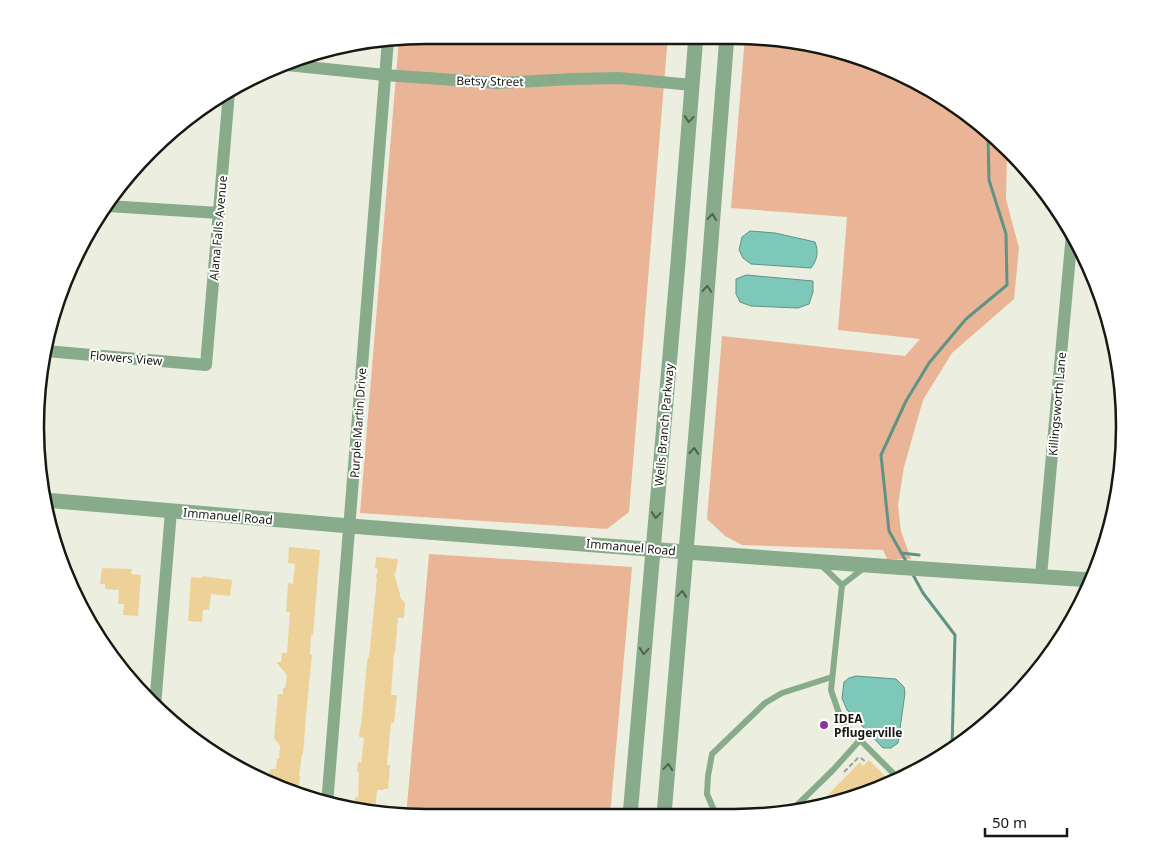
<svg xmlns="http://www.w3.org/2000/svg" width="1160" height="853" font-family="'Noto Sans',sans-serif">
<rect width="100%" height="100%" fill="#ecefdf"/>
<!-- green -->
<g fill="#eab596">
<polygon points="427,35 668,35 629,512 607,529 360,513 399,39"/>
<polygon points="745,36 835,48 951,101 1007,154 1006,199 1019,248 1014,299 952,353 923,400 904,467 898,505 901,531 911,559 887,559 883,550 742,545 725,536 707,519 722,336 905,356 920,339 838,330 847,217 731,208"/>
<polygon points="429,554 632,567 610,816 406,817"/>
</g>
<!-- water -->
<g fill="#7dc8b8" stroke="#5e9386">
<path d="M750 231 775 233 815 242C819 252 817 260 811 268L751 264 743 258 739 250 742 237Z"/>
<polygon points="746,275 813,281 813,292 809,304 798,308 751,306 740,302 736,294 736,279"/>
<polygon points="856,676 896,679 904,687 905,693 898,743 891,748 883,748 847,710 842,698 844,682 849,678"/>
</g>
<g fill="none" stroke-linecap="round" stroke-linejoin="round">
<!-- stream -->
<g stroke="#5e9386" stroke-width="3">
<polyline points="901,553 919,555"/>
<polyline points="907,563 889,531 881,455 906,401 929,363 966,319 1007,285 1006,234 989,180 988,136"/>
<polyline points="912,573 923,593 955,635 952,748"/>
</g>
</g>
<!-- building -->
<g fill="#eed199">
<polygon points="289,547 320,550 313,635 311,635 310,655 312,655 306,716 303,754 302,754 299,776 300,776 299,787 274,784 274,781 268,780 270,769 276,769 277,758 279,759 280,746 274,738 278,694 283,694 283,688 285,688 287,675 276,662 281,662 282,653 287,653 290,612 286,612 288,583 293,584 295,564 288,563"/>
<polygon points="376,557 398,559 396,573 394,573 400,594 400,597 405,603 404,618 398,618 395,653 394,653 391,695 397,695 394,723 391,723 387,765 390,765 388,789 384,789 384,790 377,790 375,813 357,810 357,808 354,808 355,797 358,798 359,773 357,772 358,762 361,763 364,738 359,737 360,727 361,727 367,662 368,657 369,658 377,578 376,577 378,569 375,568"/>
<polygon points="102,568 132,569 131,574 141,575 138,616 123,615 124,604 118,604 119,590 105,589 105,584 100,584"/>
<polygon points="202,576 232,580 230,596 211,594 209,610 203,610 202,622 188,621 191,577 202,578"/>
<polygon points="869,760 892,783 884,788 817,806 860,762 863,766"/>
</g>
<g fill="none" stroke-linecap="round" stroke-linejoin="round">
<!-- path -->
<polyline stroke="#9ea094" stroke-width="2" stroke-dasharray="5 2.5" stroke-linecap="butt" points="844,772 858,758 861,758 866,762"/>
<!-- service -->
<g stroke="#88ac8b" stroke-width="6">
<polyline points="821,565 842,585"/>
<polyline points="860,740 899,779"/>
<polyline points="788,814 833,770 860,740 842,722 831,690 842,585 864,568"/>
<polyline points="716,815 707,794 708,776 712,754 765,703 782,693 832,677"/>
</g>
<!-- minor -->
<g stroke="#88ac8b" stroke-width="12">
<polyline points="287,65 385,75 497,83 572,79 619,78 692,85"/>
<polyline points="107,206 219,213"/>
<polyline points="46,351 206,365 229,92"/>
<polyline points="1041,576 1072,233"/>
<polyline points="155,706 171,511"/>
<polyline points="327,805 388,40"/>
</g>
<!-- tertiary -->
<g stroke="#88ac8b" stroke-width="15">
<polyline points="44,500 350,526 686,552 894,567 1092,580"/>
<polyline points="664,815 699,396 727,35"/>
<polyline points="630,816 678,263 696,35"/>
</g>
</g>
<!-- one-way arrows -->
<defs><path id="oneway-chevron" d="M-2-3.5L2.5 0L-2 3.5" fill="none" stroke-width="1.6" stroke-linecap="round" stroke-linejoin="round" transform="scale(1.25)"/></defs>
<g stroke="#50624e">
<use href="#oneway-chevron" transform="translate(689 119) rotate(95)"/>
<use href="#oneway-chevron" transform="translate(712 217) rotate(-85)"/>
<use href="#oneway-chevron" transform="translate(707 289) rotate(-86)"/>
<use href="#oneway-chevron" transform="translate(694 451) rotate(-85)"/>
<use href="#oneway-chevron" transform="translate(656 515) rotate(95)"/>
<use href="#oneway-chevron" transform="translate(682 594) rotate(-85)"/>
<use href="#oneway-chevron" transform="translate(644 651) rotate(95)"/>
<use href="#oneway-chevron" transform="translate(668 767) rotate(-85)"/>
</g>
<!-- markers -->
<circle fill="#8835a3" stroke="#fff" stroke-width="2" cx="824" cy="725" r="5"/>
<g text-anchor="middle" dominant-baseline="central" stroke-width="4" stroke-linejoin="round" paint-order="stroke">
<!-- street labels -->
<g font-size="12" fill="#171812" stroke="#fff">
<text transform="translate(490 81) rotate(1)">Betsy Street</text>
<text transform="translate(218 228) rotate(-85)">Alana Falls Avenue</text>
<text transform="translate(126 358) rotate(5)">Flowers View</text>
<text transform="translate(1057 404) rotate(-85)">Killingsworth Lane</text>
<text transform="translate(358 423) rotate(-86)">Purple Martin Drive</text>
<text transform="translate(664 425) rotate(-85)">Wells Branch Parkway</text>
<text transform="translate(228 516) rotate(5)">Immanuel Road</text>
<text transform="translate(631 547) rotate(5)">Immanuel Road</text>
</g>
<!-- poi labels -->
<g font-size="12" font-weight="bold" fill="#171812" stroke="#fff" text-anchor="start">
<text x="834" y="718">IDEA<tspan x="834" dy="14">Pflugerville</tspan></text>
</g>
</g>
<!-- crop -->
<path d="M0 0H1160V853H0ZM426 44H734A382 382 0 0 1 1116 426V427A382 382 0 0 1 734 809H426A382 382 0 0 1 44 427V426A382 382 0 0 1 426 44Z" fill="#fff" fill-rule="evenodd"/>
<path fill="none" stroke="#171812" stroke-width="2.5" d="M426 44H734A382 382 0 0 1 1116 426V427A382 382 0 0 1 734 809H426A382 382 0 0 1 44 427V426A382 382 0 0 1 426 44Z"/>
<!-- scale -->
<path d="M985 828v8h82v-8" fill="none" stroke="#171812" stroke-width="2.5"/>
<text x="992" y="828" font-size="15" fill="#171812" stroke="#ffffff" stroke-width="4" paint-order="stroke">50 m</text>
</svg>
